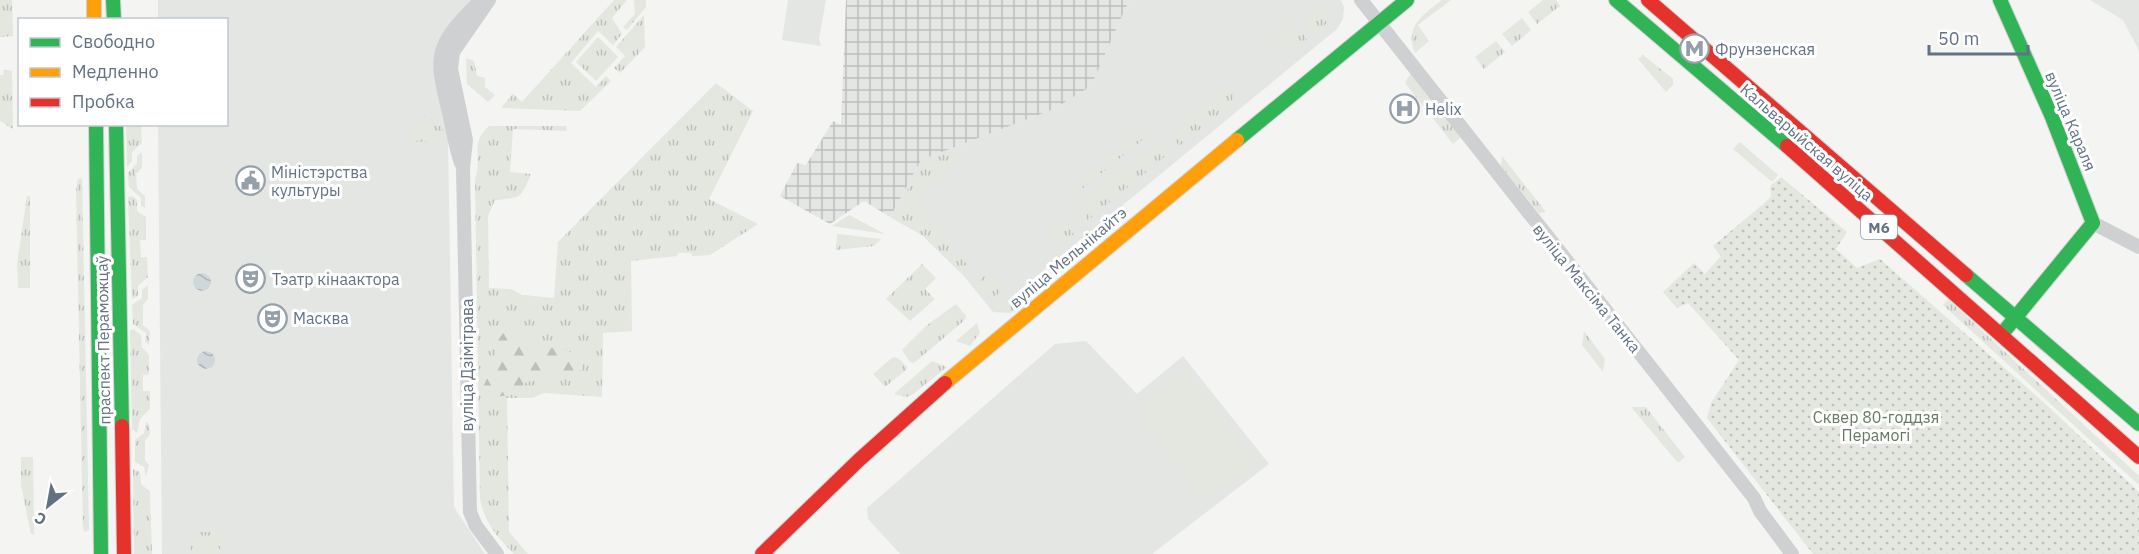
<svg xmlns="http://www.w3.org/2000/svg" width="2139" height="554" font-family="'IBM Plex Sans',sans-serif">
<defs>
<pattern id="industrial-grid" width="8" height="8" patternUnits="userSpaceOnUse" patternTransform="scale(1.5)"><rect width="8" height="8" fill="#e4e6e4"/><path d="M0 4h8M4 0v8" fill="none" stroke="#bcbfbe"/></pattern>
<pattern id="grass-tufts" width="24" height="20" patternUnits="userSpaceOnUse" patternTransform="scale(1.5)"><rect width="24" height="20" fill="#e3e7e0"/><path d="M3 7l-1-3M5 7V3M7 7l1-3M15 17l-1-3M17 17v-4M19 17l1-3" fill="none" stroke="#bbc0bb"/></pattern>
<pattern id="forest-firs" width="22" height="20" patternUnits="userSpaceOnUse" patternTransform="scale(1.5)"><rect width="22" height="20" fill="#e3e7e0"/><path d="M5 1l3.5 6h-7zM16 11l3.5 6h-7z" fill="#bbc0bb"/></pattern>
<pattern id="park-dots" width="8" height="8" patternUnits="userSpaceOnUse" patternTransform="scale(1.5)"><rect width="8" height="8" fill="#e3e7e0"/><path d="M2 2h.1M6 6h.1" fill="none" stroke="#bbc0bb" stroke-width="1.8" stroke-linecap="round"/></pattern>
<pattern id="water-waves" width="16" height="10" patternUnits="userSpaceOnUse" patternTransform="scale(1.5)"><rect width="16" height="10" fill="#d0d7da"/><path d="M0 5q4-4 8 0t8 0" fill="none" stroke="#acb3b6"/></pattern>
</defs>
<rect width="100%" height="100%" fill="#f4f4f2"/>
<!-- built -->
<g fill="#e4e6e4">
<polygon points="158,0 475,0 447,28 436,46 434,79 448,140 454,507 485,554 162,554 158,125 226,124 226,20 158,19"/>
<polygon points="788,0 826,0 819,39 821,46 782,40"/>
<polygon points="1129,0 1341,0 1344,7 1343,19 1337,29 993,312 963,275 922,235 890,217 921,160 1054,109 1091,86"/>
<polygon points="2090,0 2139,0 2139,51 2123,20"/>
<polygon points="1086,341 1137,394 1183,356 1269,464 1152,554 900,554 868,519 867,508 1055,344"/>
</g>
<!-- industrial -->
<polygon fill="url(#industrial-grid)" points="846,0 1129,0 1091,86 1054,109 921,160 890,217 864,201 830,224 780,196 797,163 806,165 833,121 841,125"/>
<!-- grass -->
<g fill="url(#grass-tufts)">
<polygon points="0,0 12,0 13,36 0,37"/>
<polygon points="614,0 627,0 612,18 622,34 613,45 598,31 571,63 596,87 606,76 611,81 580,111 501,108 513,94 522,102"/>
<polygon points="634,0 646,0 646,7 627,30 623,27 635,14"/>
<path d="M1442 0H1451L1418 25 1429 41 1415 53C1404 26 1423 15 1442 0Z"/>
<polygon points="1543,0 1556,0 1560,6 1537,24 1528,12"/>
<polygon points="1325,1 1328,4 1326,24 1312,34 1303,18"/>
<polygon points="644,15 645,47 620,73 614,68 625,56 616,47"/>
<polygon points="1522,18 1531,30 1512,46 1502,34"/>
<polygon points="1293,26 1298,26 1307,40 1294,50 1277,49 1273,43"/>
<polygon points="598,37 618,57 596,81 576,62"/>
<polygon points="1496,41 1505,52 1484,69 1475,57"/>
<polygon points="1643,55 1673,79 1673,85 1666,92 1638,59"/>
<polygon points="466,58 474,61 477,76 485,78 485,87 495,95 488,102 467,84"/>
<polygon points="4,70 12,71 13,129 0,121 0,75 3,75"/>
<polygon points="1411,72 1461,137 1453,144 1405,83"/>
<path d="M716 83 753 111 709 199 758 224 710 255 692 256 691 253H678L677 256 631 261 632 331 603 333 602 397 544 393 532 398H507L509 532 528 554H514C497 537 485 523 480 499L475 179C483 156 469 144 489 126H566L567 131 513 129 510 172 531 174C520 200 522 197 495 200L488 216 489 288 511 289 522 295 554 298 558 242Z"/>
<polygon points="1229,83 1234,94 1230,105 1179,146 1170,132"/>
<polygon points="424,115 441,127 446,136 442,141 410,142 408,133"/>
<polygon points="126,125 141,125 142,143 132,152 132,161 127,167"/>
<polygon points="1147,127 1151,133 1071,198 1066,192"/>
<polygon points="1158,140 1169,153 1088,220 1077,207"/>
<polygon points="1740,142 1778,175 1772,182 1733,149"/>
<polygon points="960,148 963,156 914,201 971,269 963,275 922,235 892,218 922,163"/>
<polygon points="142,152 142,168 136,173 137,189 145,196 145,208 141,206 141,198 129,187 128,173 137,163 137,156"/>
<polygon points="1502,156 1546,212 1539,213 1501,166"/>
<polygon points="82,178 89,530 85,532 83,529 76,190 78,179"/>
<polygon points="27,196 30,196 30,288 18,288 17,264"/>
<polygon points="132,196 137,200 137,211 146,217 146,240 140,240 141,257 147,257 148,277 138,286 138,296 132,299 128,197"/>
<polygon points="849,215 885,234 832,226"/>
<polygon points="1061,220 1074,234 1064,241 1056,241 1047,230"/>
<polygon points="837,234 881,239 874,246 836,250"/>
<polygon points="1080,244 1078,257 1011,313 993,312 1009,298 1036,289 1058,262"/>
<polygon points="922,264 936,278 925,289 935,299 910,321 886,299"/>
<polygon points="988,273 994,274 1006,287 992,299 986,299 974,285"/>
<polygon points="148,285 148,299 143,305 143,325 150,331 149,345 145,341 146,333 133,324 132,305 142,298 142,290"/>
<polygon points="1948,299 2139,476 2139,485 1943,305"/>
<polygon points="956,304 966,316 965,320 914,363 910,362 902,350 926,326"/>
<polygon points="977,323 980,333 970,346 956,341"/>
<polygon points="133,329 141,335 142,347 149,355 149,374 143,375 143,391 150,391 150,409 140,419 137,433 132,429 130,331"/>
<polygon points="1584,331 1605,359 1603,372 1582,345"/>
<polygon points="893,357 898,358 907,367 906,370 885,387 873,374"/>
<polygon points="932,361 947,367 912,395 906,397 894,394"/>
<polygon points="1631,407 1646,407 1685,457 1678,463"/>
<polygon points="146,422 149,424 150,434 145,441 145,460 149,465 146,477 144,467 135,462 135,440 144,433"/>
<polygon points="21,457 33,457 34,534 31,534 21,485"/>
<polygon points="133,469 140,472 141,484 150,492 152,554 134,554"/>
<polygon points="190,532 223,532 221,547 215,554 191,554"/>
</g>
<!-- forest -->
<path fill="url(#forest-firs)" d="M505 331 519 337 534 350C557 347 570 344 583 367 570 383 565 376 548 377 540 377 532 381 524 383L519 394 493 397 482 393C484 380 492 373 494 362 498 346 493 345 505 331Z"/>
<!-- park -->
<polygon fill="url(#park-dots)" points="1781,177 1847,232 1836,249 1857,268 1880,259 2040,399 2139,492 2139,554 1813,554 1707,418 1711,403 1739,360 1688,303 1677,308 1663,292 1694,263 1705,274 1721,256 1713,246 1768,200 1771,196 1770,186"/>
<!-- pitch -->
<polygon fill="#e3e7e0" points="1185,370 1256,462 1206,501 1135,410"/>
<!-- water -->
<g fill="url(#water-waves)">
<circle cx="202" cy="282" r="9"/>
<circle cx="206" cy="360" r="9"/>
</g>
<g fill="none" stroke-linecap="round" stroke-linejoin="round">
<defs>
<g id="fast">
<polyline points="113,0 114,20"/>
<polyline points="1616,0 1787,146"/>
<polyline points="2000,0 2052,117 2093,223 2006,329"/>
<polyline points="96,124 101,554"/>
<polyline points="116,124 122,426"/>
<polyline points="1237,140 1407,0"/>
<polyline points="1966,275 2139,424"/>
</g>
<g id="slow">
<polyline points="94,0 94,20"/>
<polyline points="945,383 1237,140"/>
</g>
<g id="jam">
<polyline points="1648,0 1966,275"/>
<polyline points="1787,146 2139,457"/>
<polyline points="122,426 124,554"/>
<polyline points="762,554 859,460 945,383"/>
</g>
</defs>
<!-- fast casing -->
<use href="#fast" stroke="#cfd1d2" stroke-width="16"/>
<!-- slow casing -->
<use href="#slow" stroke="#cfd1d2" stroke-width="16"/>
<!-- jam casing -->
<use href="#jam" stroke="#cfd1d2" stroke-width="16"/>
<!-- street -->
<g stroke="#cfd0d1" stroke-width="14">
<polyline points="489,0 453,52 451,69 466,140 463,168 470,512 476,526 497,554"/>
<polyline points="1361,0 1754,498 1760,511 1792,554"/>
<path d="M461 163C455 146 453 130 449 113 434 53 435 46 480 1"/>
<polyline points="2093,223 2139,247"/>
</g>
<!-- fast -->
<use href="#fast" stroke="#30b455" stroke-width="14"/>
<!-- slow -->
<use href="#slow" stroke="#ff9f0a" stroke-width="14"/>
<!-- jam -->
<use href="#jam" stroke="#e5322d" stroke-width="14"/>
</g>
<!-- icons -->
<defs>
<symbol id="metro-ring" viewBox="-11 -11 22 22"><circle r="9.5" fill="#fff" stroke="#95a0aa" stroke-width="1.5"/><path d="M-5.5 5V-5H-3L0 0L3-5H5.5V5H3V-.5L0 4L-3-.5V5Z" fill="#95a0aa"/></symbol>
<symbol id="hospital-ring" viewBox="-11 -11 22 22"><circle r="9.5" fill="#fff" stroke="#95a0aa" stroke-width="1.5"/><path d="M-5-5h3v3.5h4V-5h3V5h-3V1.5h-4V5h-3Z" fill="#95a0aa"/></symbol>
<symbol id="civic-ring" viewBox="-11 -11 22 22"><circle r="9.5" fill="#fff" stroke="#95a0aa" stroke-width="1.5"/><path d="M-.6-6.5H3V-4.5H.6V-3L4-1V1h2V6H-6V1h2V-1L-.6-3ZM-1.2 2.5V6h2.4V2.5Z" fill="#95a0aa"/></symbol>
<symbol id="theatre-ring" viewBox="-11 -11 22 22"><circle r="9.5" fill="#fff" stroke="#95a0aa" stroke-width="1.5"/><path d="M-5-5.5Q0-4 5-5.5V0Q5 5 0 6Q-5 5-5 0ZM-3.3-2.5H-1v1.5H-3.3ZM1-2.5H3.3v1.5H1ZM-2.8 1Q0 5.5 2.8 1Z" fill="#95a0aa"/></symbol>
</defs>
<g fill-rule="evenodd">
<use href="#metro-ring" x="1678" y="32" width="33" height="33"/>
<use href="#hospital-ring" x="1388" y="92" width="33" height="33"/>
<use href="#civic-ring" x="234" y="164" width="33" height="33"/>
<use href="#theatre-ring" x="234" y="262" width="33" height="33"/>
<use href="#theatre-ring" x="256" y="302" width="33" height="33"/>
</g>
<g text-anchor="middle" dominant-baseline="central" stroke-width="6" stroke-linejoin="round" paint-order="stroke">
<!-- shield labels -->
<rect fill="#fff" stroke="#919ca9" stroke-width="1.5" x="1861" y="215" width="36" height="24" rx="4.5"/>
<g font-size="15" font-weight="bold" fill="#627284">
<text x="1879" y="227">М6</text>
</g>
<!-- poi labels -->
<g font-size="16" fill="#627284" stroke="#fff" text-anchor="start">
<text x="1715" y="49">Фрунзенская</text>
<text x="1425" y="109">Helix</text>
<text x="271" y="172">Міністэрства<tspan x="271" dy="18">культуры</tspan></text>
<text x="272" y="279">Тэатр кінаактора</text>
<text x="293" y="318">Масква</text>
</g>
<!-- street labels -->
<g font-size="16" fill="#627284" stroke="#fff">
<text transform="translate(2071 121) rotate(67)">вуліца Караля</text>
<text transform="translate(1807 142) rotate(41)">Кальварыйская вуліца</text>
<text transform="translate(1068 257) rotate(-40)">вуліца Мельнікайтэ</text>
<text transform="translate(1587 288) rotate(51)">вуліца Максіма Танка</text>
<text transform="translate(103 340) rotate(-91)">праспект Пераможцаў</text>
<text transform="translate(467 365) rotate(-90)">вуліца Дзімітрава</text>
</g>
<!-- park labels -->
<g font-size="16" fill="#647b61" stroke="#fff">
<text x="1876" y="417">Сквер 80-годдзя<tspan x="1876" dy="18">Перамогі</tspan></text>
</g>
</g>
<!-- legend -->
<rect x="18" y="18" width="210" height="108" fill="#ffffff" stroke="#c0c7ce" stroke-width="1.5"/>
<rect x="30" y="38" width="30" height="9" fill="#30b455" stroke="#c0c7ce" stroke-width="1.5"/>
<text x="72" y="48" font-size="18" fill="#627284">Свободно</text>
<rect x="30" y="68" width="30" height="9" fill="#ff9f0a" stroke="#c0c7ce" stroke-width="1.5"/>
<text x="72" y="78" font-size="18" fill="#627284">Медленно</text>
<rect x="30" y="98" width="30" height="9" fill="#e5322d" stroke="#c0c7ce" stroke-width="1.5"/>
<text x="72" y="108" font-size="18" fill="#627284">Пробка</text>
<!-- north arrow -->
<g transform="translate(48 506) rotate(211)" stroke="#ffffff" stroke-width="4.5" paint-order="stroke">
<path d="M0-4.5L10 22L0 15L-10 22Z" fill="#627284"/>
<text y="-9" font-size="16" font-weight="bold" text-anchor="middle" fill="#627284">С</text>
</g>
<!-- scale -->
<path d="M1929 45v9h99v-9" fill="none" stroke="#627284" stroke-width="3"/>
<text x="1938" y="45" font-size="18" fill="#627284" stroke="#ffffff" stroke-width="4.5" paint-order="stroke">50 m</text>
</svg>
